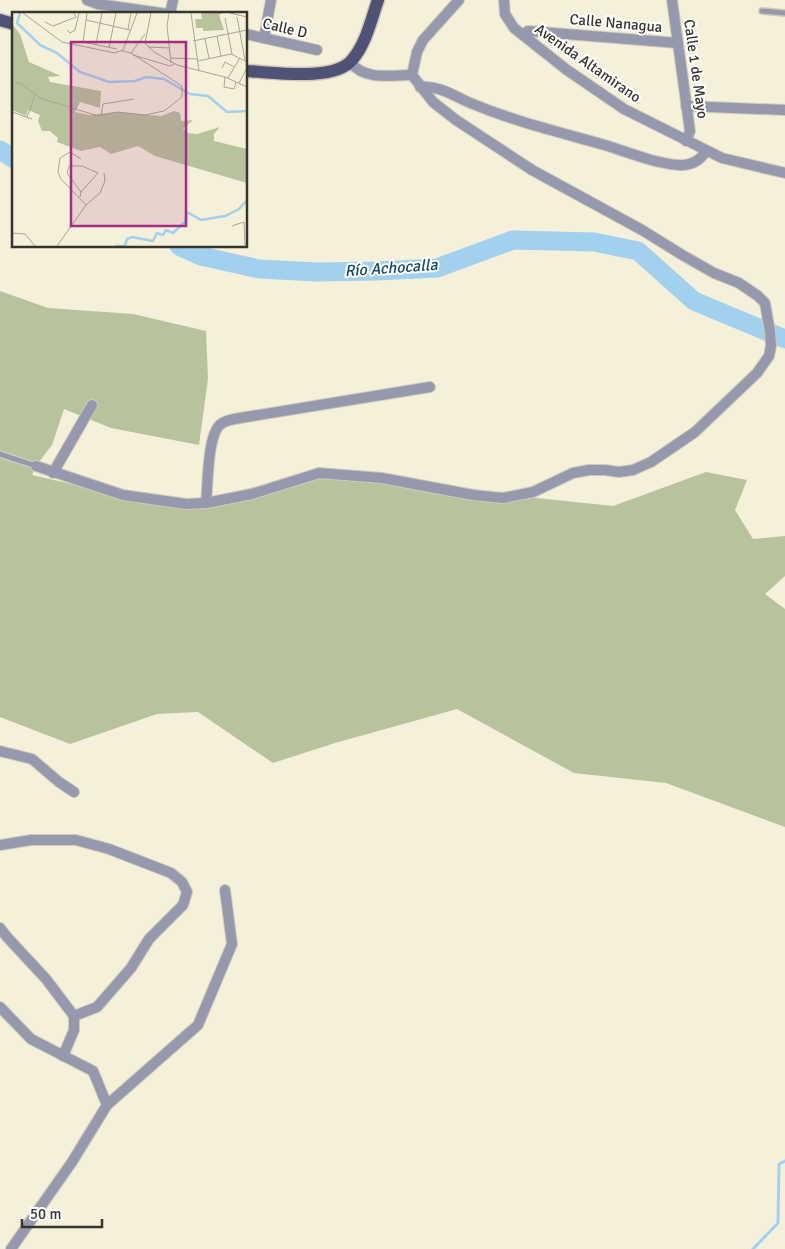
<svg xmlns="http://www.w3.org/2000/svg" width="785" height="1249" font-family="Signika,sans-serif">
<rect width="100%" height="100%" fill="#f4f0da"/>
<!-- green -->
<polygon fill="#b8c39d" points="0,291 48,308 133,314 206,331 208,379 199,445 111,428 64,409 52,445 36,466 32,475 128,497 201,500 312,473 378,472 508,495 613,506 706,472 747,480 735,510 753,539 785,536 785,576 765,594 785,609 785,827 666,783 574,773 457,709 335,743 273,763 198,712 157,714 70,744 0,717"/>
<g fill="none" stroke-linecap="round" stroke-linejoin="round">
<!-- stream -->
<polyline stroke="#a2d0ef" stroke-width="3" points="753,1249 778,1223 779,1164 785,1161"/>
<!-- river -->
<g stroke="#a2d0ef" stroke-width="19">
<polyline points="0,150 14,159"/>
<polyline points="179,246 201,256 259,269 317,272 377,271 437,268 513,240 594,242 638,251 694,301 785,339"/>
</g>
<defs>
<g id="lane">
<polyline points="762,11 785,13"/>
<polyline points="0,454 36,466"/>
</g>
<g id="street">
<polyline points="87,0 98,4 168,14"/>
<polyline points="504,0 505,14 514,28 567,70 624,109 722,158 785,173"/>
<polyline points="672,0 690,131 686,141"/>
<polyline points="170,14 173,0"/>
<polyline points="246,34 317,50"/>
<polyline points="523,35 528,31 678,43"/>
<polyline points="264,38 271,0"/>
<path d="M350 62C365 81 391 75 412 75"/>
<path d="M420 87C440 85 455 97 473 104 516 122 563 133 608 146 630 153 654 163 678 165 690 166 700 161 706 151"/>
<polyline points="686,106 785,110"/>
<polyline points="36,466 123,495 186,504 206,503 252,494 319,473 382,478 473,495 503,498 533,492 573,473 589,470 605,470 619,472 633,470 651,462 695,432 757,373 769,356 771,346 770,332 765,303 758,296 739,283 714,273 684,256 642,230 532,170 456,120 433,102 412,75 417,52 423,40 459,0"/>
<polyline points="53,473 92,405"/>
<path d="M206 503C208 486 207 434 221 424 226 420 234 419 240 418L430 387"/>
<polyline points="0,751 32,759 59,782 74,792"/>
<polyline points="0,845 31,840 76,840 109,849 171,873 182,882 187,892 183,905 149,939 131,968 97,1007 74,1016"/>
<polyline points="0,928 7,937 46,979 74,1016 74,1030 63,1056"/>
<polyline points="0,1007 31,1039 93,1071 107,1105 72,1162 11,1249"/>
<polyline points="107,1105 198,1025 232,944 225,890"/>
</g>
<g id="primary">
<polyline points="0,20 14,24"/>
<path d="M246 71C272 72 334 82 352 60 366 44 371 20 378 0"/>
</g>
</defs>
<!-- lane casing -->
<use href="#lane" stroke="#cecbb7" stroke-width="8"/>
<!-- street casing -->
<use href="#street" stroke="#cecbb7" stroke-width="12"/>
<!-- primary casing -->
<use href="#primary" stroke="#cecbb7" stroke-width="15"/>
<!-- lane -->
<use href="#lane" stroke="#9699ad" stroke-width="5"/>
<!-- street -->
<use href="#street" stroke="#9699ad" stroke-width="10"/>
<!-- primary -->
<use href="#primary" stroke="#4f5274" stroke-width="12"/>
</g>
<g text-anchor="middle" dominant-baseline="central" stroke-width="4" stroke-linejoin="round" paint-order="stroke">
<!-- street labels -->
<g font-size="15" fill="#37362d" stroke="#fff">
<text transform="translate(616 23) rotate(5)">Calle Nanagua</text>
<text transform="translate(285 28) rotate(13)">Calle D</text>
<text transform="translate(588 63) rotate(35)">Avenida Altamirano</text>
<text transform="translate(696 69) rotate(82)">Calle 1 de Mayo</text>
</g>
<!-- water labels -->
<g font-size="16" font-style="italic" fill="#124968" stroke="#fff">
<text transform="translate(391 268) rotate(-4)">Río Achocalla</text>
</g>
</g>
<!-- overview -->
<g transform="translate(12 12)">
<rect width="235" height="235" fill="#f4f0da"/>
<path d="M189 1H211L207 3 212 18 191 19V16H184L183 7H190ZM0 12 8 22 17 50 49 64 36 65 38 70 89 79 88 96 68 90 63 100 77 103 104 100 149 104 162 99 168 101 169 109 181 108 171 117 176 121 185 122 208 115 202 122V129L235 137V171L143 144 126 134 99 142 88 135 69 139 45 130 46 126 38 119H30L26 109 28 103 16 98 14 104 0 98Z" fill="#b8c39d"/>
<path fill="none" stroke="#a2d0ef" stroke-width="2.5" d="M8 1 5 11 28 33 45 41 68 60 97 70 123 69 134 65 152 67 178 82 196 84 215 100 235 99M103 234H113L115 227 120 225 141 229 145 221 151 223 154 218 161 221 173 210 175 200 189 208 213 204 227 197 235 188"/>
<path fill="none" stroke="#a8a695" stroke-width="1" d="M11 1 50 30 103 41 111 38 125 1M75 1 71 30 105 37M139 1 133 31 142 40 165 53 213 65 235 75M157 1 155 14 159 51M179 1 187 59M218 1 235 5M225 5 233 48M213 6 220 42M74 8 118 18M33 10 41 14 64 5 62 1M116 17 119 1M55 18 58 21 63 18 67 1M205 24 209 44M193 27 197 46M181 29 235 18M84 32 90 1M136 35 158 36M97 36 104 1M119 41 133 22M121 43 158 54 162 52M159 46 185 47M186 49 219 42 235 50M210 56 213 50 222 55M213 65 212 75 222 77 224 70M216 66 228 46M3 71H8L28 86 86 104 105 100 133 103 152 99 170 85V74L119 41 110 39M227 71 235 56M0 100 20 107M89 104 91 92 122 87M15 105 23 83M68 185 69 180 55 161 57 154H70L86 161 69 180M74 193 88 181 93 169 92 161M220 214 232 210 233 234M0 221 13 222 23 234M45 234 74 193 49 167 46 160 48 146 58 140 69 147"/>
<path fill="#a72b7f" fill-opacity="0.15" stroke="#a72b7f" stroke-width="2.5" d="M59 30H174V214H59Z"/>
<rect width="235" height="235" fill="none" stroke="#37362d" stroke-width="2.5"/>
</g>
<!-- scale -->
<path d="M22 1219v8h80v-8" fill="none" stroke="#37362d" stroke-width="2.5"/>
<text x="30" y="1219" font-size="15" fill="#37362d" stroke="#ffffff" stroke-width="4" paint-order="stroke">50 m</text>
</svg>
